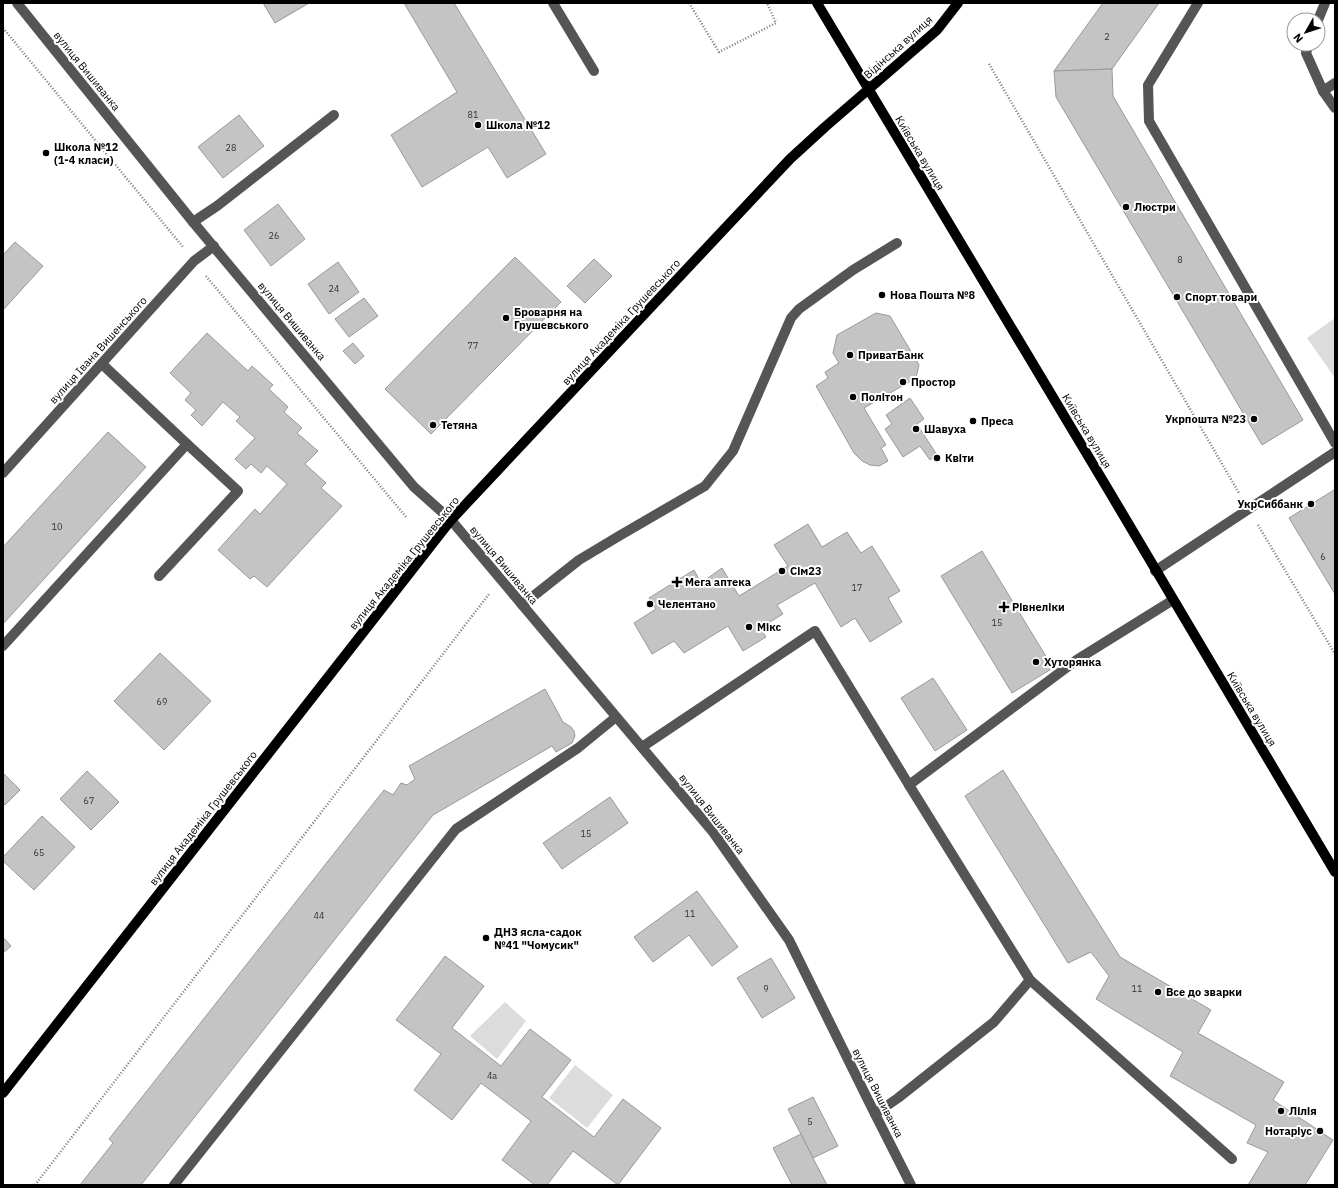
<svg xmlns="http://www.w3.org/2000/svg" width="1338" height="1188" font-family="'IBM Plex Sans',sans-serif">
<rect width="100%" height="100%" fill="#fff"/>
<!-- green -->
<g fill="#dcdcdc">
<polygon points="1335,318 1335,378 1307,338"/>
<polygon points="505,1002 526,1021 497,1059 470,1036"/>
<polygon points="575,1065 613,1095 587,1128 549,1098"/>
</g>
<!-- building -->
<g fill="#c4c4c4" stroke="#999">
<polygon points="263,3 309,3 275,23"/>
<polygon points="404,3 454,3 546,154 507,178 488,147 422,187 391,135 457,92"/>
<polygon points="1103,3 1159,3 1112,69 1054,71"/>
<polygon points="1112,69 1113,96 1303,420 1262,445 1056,97 1054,71"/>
<polygon points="239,115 264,146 223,178 198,147"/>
<polygon points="278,204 305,239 271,266 244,230"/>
<polygon points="15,242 43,266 3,310 3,255"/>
<polygon points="515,257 561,302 431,434 385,389"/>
<polygon points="594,259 612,276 585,303 567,286"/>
<polygon points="338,262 359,292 329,314 308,284"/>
<polygon points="364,298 378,316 349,337 335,319"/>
<polygon points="876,313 890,316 919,365 916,378 864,408 886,445 881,448 888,461 879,466 870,465 862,461 854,453 816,386 828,378 825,372 839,363 833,353 837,335"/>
<polygon points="207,333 248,371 252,366 273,385 269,389 288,407 284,412 302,428 297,433 318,451 305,464 326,483 321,488 342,506 267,587 254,576 250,579 218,550 255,509 260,514 287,484 267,466 261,473 251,464 246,469 235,459 255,438 236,421 240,417 223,402 202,426 191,415 196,410 185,400 191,393 170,373"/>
<polygon points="353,343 364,356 355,364 343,351"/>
<polygon points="910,398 924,419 917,424 937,455 930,460 920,446 903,457 885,429 892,424 886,415"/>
<polygon points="108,432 146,467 3,624 3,547"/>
<polygon points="1334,490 1335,492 1335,594 1289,518"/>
<polygon points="808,524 822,547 847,532 861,553 872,546 900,591 888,598 902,622 870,642 855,618 841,627 815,583 777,605 783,614 760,628 766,637 743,651 728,626 684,653 674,641 652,654 634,623 656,609 649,598 694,570 701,583 722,568 739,596 788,566 774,545"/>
<polygon points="982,551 1053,668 1012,693 941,576"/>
<polygon points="160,653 211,701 164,750 114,701"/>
<polygon points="933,678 967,730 935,751 901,698"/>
<polygon points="545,689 563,722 571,727 574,731 575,736 572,743 556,752 552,746 433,815 141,1185 80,1185 113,1143 109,1139 384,790 393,795 401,783 407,785 415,779 409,766"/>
<polygon points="1003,770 1120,957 1211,1010 1198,1033 1284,1082 1273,1100 1333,1140 1305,1185 1248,1185 1268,1152 1247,1143 1256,1125 1170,1076 1183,1052 1096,999 1109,976 1091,952 1068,963 965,796"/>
<polygon points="87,771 119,802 91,830 60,799"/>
<polygon points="3,773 20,790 5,805 3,803"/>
<polygon points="610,797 628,823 562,869 543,843"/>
<polygon points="42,816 75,847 34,890 3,861 3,857"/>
<polygon points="697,891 738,947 712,966 689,935 653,962 634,937"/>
<polygon points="3,937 11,946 3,953"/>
<polygon points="445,956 484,986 452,1028 501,1066 530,1029 571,1060 542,1097 594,1137 623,1099 661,1128 618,1185 573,1151 547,1185 535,1185 502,1160 531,1121 481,1083 452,1120 414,1090 441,1054 396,1020"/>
<polygon points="771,958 795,998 762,1018 737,978"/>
<polygon points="813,1097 838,1146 813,1158 788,1109"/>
<polygon points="801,1134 813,1158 827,1185 792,1185 773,1148"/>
</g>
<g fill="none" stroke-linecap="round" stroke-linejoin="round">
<!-- path -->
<g stroke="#777" stroke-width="2.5" stroke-dasharray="1 2" stroke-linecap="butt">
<polyline points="689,3 719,52 776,23 767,3"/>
<polyline points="3,28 183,247"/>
<polyline points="989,64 1239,493"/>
<polyline points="206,276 406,517"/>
<polyline points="1258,525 1335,654"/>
<polyline points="35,1185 489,594"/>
</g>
<!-- minor -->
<g stroke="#555" stroke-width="10">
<polyline points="17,3 193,222 414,487 451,520 713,832 789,940 872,1108 911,1185"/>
<polyline points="553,3 594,71"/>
<polyline points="1198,3 1148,85 1149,121 1335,443"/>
<polyline points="1318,20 1325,3"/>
<polyline points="1309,44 1306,53 1323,91 1335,108"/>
<polyline points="1323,91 1335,83"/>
<polyline points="193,222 217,206 334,115"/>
<polyline points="3,473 194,261 214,246"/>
<polyline points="1155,571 1335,452"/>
<polyline points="159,576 238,491 187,444"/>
<polyline points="1173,600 1078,659 909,785 1030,980 1232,1159"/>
<polyline points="522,605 579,560 619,536 705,486 733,451 791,318 799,309 853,270 897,243"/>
<polyline points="3,646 187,444 102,364"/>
<polyline points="642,747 815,631 909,785"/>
<polyline points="875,1114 898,1098 994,1022 1030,980"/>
<polyline points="174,1185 456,829 578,748 616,717"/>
</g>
<!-- major -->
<g stroke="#000" stroke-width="10">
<polyline points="817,3 1109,491 1335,872"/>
<polyline points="3,1093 451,520 790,159 825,127 937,30 958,3"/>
</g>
</g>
<!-- markers -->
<g fill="#000" stroke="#fff" stroke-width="1.5">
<circle cx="478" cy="125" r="4"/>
<circle cx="46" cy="153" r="4"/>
<circle cx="1126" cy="207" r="4"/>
<circle cx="882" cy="295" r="4"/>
<circle cx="1177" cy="297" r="4"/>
<circle cx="506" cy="318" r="4"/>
<circle cx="850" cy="355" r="4"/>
<circle cx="903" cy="382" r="4"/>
<circle cx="853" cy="397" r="4"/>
<circle cx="1254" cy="419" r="4"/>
<circle cx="973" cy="421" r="4"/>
<circle cx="433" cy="425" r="4"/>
<circle cx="916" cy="429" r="4"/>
<circle cx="937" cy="458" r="4"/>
<circle cx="1311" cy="504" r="4"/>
<circle cx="782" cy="571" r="4"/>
<path d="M675 576h4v4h4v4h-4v4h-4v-4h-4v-4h4z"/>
<circle cx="650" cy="604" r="4"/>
<path d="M1002 601h4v4h4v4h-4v4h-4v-4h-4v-4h4z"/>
<circle cx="749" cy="627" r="4"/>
<circle cx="1036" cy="662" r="4"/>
<circle cx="486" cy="938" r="4"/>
<circle cx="1158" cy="992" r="4"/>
<circle cx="1281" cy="1111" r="4"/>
<circle cx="1320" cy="1131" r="4"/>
</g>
<g text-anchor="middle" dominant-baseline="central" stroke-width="4" stroke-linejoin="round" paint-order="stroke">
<!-- number labels -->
<g font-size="9" fill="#313131">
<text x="1107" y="36">2</text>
<text x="473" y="114">81</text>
<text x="231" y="147">28</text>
<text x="274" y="235">26</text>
<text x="1180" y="259">8</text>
<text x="334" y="288">24</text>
<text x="473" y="345">77</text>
<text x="57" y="526">10</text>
<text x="1323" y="556">6</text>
<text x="857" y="587">17</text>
<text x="997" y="622">15</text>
<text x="162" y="701">69</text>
<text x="89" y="800">67</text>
<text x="586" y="833">15</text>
<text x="39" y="852">65</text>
<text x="690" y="913">11</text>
<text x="319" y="915">44</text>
<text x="766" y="988">9</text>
<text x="1137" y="988">11</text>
<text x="492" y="1075">4а</text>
<text x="810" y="1121">5</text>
</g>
<!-- street labels -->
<g font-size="11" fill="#000" stroke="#fff">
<text transform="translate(898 47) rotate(-42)">Відінська вулиця</text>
<text transform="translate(87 71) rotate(51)">вулиця Вишиванка</text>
<text transform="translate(920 153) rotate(59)">Київська вулиця</text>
<text transform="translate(292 321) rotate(50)">вулиця Вишиванка</text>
<text transform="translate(621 322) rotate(-47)">вулиця Академіка Грушевського</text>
<text transform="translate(98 350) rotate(-48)">вулиця Івана Вишенського</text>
<text transform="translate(1087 431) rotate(59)">Київська вулиця</text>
<text transform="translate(404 563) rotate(-51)">вулиця Академіка Грушевського</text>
<text transform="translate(504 565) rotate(50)">вулиця Вишиванка</text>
<text transform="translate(1252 709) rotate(59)">Київська вулиця</text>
<text transform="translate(712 814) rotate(52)">вулиця Вишиванка</text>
<text transform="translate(203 818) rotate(-52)">вулиця Академіка Грушевського</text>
<text transform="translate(878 1093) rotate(63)">вулиця Вишиванка</text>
</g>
<!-- poi labels -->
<g font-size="11" font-weight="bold" fill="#000" stroke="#fff" text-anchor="start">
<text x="486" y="125">Школа №12</text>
<text x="54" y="147">Школа №12<tspan x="54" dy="13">(1-4 класи)</tspan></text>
<text x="1134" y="207">Люстри</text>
<text x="890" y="295">Нова Пошта №8</text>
<text x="1185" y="297">Спорт товари</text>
<text x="514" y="312">Броварня на<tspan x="514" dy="13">Грушевського</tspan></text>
<text x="858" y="355">ПриватБанк</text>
<text x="911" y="382">Простор</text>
<text x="861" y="397">Політон</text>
<text x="1246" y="419" text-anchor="end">Укрпошта №23</text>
<text x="981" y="421">Преса</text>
<text x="441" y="425">Тетяна</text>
<text x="924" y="429">Шавуха</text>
<text x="945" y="458">Квіти</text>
<text x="1303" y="504" text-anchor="end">УкрСиббанк</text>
<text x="790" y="571">Сім23</text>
<text x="685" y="582">Мега аптека</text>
<text x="658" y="604">Челентано</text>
<text x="1012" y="607">Рівнеліки</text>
<text x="757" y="627">Мікс</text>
<text x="1044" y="662">Хуторянка</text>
<text x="494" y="932">ДНЗ ясла-садок<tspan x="494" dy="13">№41 "Чомусик"</tspan></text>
<text x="1166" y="992">Все до зварки</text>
<text x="1289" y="1111">Лілія</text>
<text x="1312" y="1131" text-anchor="end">Нотаріус</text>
</g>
</g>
<!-- border -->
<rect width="1338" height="1188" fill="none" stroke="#000000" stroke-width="8"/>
<!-- north arrow -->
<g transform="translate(1306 32) rotate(231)"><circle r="19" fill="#ffffff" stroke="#999999"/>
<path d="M0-3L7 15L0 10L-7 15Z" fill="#000000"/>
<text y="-6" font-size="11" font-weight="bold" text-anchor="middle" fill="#000000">N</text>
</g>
</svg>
